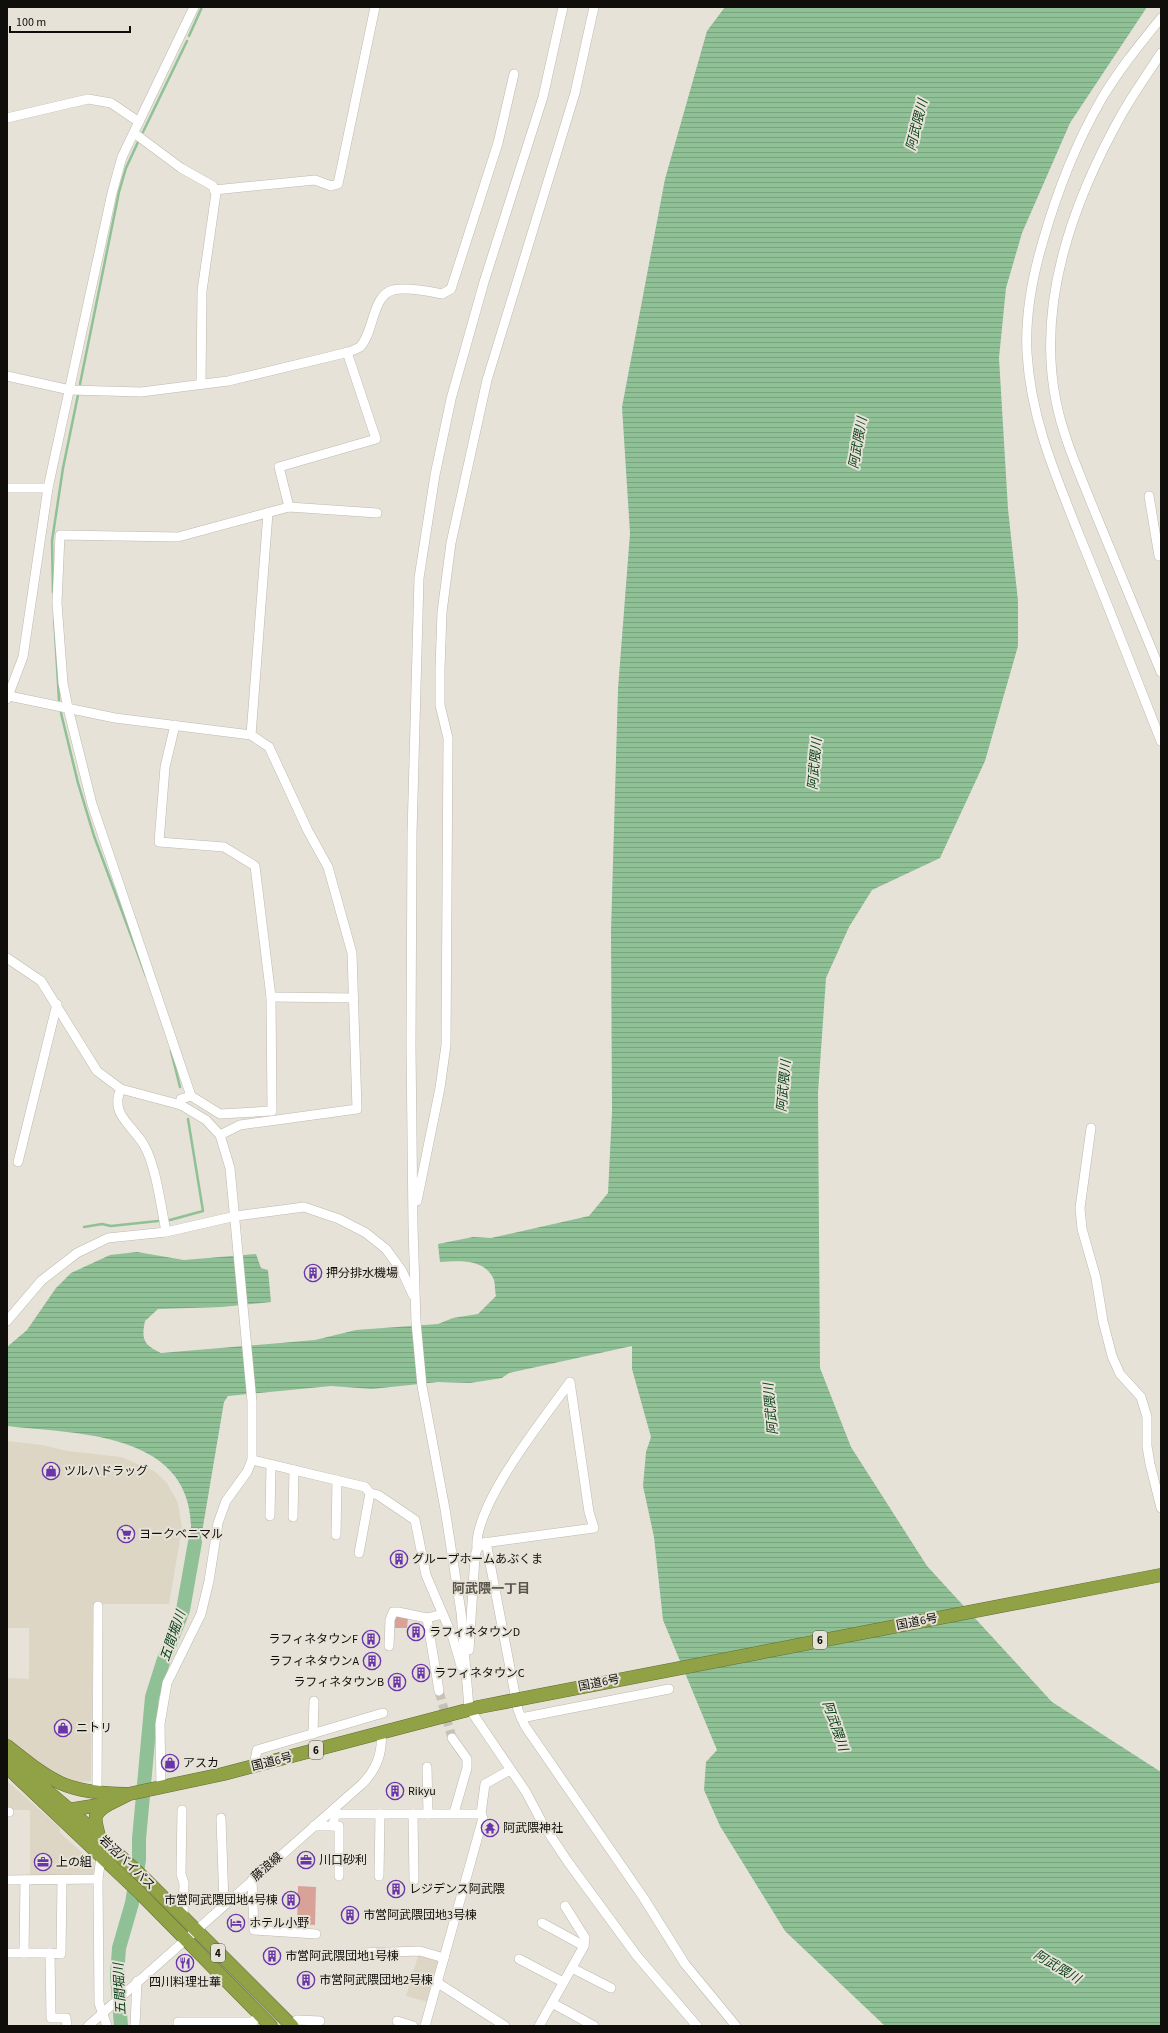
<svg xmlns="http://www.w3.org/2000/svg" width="1168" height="2033" font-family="'Source Sans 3','Noto Sans JP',sans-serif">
<defs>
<pattern id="water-rules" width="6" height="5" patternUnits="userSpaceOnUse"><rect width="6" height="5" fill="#8fc096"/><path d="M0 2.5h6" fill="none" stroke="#7aa480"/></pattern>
</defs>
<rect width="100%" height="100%" fill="#e6e2d7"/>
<!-- built -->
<g fill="#ddd6c4">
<polygon points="7,1441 42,1445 68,1451 121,1457 154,1471 167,1483 178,1503 182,1528 169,1604 93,1604 91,1781 78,1782 49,1770 7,1738 7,1678 29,1679 29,1628 7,1628"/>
<polygon points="7,1781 60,1828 60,1833 94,1863 93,1876 30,1876 30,1810 7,1810"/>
<polygon points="419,1953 440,1959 428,2002 406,1996"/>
</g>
<!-- green -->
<g fill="#d9a299">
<polygon points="398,1616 408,1618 407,1628 395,1628 395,1619"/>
<polygon points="298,1886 316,1887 315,1925 297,1924"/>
</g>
<!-- water -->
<path fill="url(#water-rules)" d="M725 7H1147L1070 123 1022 233 1006 288 999 358 1008 509 1018 601V646L985 761 940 858 872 890 849 927 826 978 818 1093 820 1368 851 1447 927 1566 1052 1702 1161 1772V2026H885L785 1931 720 1826 704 1790 706 1762 717 1750 663 1620 654 1537 643 1486 646 1452 651 1437 632 1369V1346L509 1373 502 1378 470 1383 438 1382 372 1389 331 1386 228 1396 224 1402 197 1562 186 1560C188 1549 191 1537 191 1527 190 1431 75 1434 7 1426V1347L27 1330 56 1288 71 1273 110 1255 137 1252 184 1260 256 1254 261 1268 268 1270 271 1302 222 1307 158 1309 145 1321C141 1340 144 1345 161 1353L315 1340 356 1330 438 1324 453 1318 478 1314 496 1296C495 1291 495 1284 494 1280 485 1258 459 1261 440 1262L438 1244 473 1237 491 1238 589 1216 608 1193 612 1112 611 932 618 689 630 533 622 407 665 179 707 31Z"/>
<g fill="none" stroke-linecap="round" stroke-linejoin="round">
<!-- stream -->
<g stroke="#8fc096" stroke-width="2.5">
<polyline points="189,36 202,7"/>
<polyline points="143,132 187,41"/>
<polyline points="80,384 119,192 126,168 138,142"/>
<polyline points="53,592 52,541 63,468 78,395"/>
<polyline points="54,615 59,700"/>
<polyline points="61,713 78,783 94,836 146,976"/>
<polyline points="171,1051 180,1087"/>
<polyline points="170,1220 203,1211 188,1119"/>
<polyline points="84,1227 102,1224 111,1226 158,1221"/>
</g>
<!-- river -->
<polyline stroke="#8fc096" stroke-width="14" points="121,2026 117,1976 119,1948 132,1903 139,1860 139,1839 152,1697 163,1662 183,1610 195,1542"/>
<!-- minor-tunnel -->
<polyline stroke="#c6c2b8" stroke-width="9" stroke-dasharray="9 4.5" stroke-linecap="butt" points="439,1691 452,1738"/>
<defs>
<g id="minor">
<polyline points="563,7 543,97 484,282 451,399 435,475 419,578 412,834 411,1046 413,1226 416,1322 422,1386 445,1509 461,1612 469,1708 526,1792 544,1826 568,1862 637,1956 697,2026"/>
<path d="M1161 18C1140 44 1118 71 1101 100 1075 145 1057 192 1043 241 1032 278 1025 314 1027 353 1031 420 1056 476 1080 537 1108 605 1134 673 1161 741"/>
<path d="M1161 53C1149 72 1135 91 1123 112 1075 197 1036 302 1056 401 1063 437 1079 472 1092 505 1115 561 1138 616 1161 672"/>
<polyline points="7,118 88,99 111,103 139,122"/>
<polyline points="134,133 181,168 213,186 216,193 202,291 201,384"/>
<polyline points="214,190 315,180 331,186 338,184 375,7"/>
<path d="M7 376 70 390 141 392 228 381 349 352C353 350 357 349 360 347 374 333 372 295 393 290 408 287 428 291 442 294L451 289 498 143 514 74"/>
<polyline points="7,488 48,488"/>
<polyline points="1149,496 1159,556 1161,555"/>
<polyline points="289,507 279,467 376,439 347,352"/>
<polyline points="9,696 115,718 251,735 269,747 308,831 328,867 352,953 357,1109 240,1125 220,1135"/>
<polyline points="7,699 23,657 48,488 112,193 122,157 194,7"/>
<polyline points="175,725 165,767 159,842 224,847 255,866 271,997 272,1111 220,1114 191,1096"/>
<polyline points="251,735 268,513"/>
<polyline points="7,958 41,981 97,1071 121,1089 181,1105 206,1120 220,1135 230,1168 252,1402 252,1460 247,1472 226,1501 218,1523 209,1581 201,1614 167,1683 160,1724 161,1787"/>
<polyline points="271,997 354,998"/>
<path d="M121 1089C109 1113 132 1125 144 1145 156 1166 161 1206 166 1232"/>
<polyline points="181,1105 181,1099 191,1096 92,804 68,708 63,683 57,603 60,535 178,537 289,507 377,513"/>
<polyline points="1091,1128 1080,1208 1082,1229 1096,1278 1103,1321 1112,1356 1120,1374 1141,1397 1147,1417 1147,1446 1150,1464 1161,1508"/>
<polyline points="18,1162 57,1004"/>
<polyline points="417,1201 440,1088 446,1045 448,738 440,705 440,669 442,612 451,543 487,380 575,93 594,7"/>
<polyline points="7,1321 41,1281 77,1253 108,1238 166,1232 236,1216 304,1207 339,1219 366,1233 386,1249 402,1271 413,1295"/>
<polyline points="252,1460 365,1487 370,1493 378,1495 415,1520 426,1575 453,1638 461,1666"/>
<polyline points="270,1516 271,1465"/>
<polyline points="293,1517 294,1470"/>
<polyline points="336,1535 337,1480"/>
<polyline points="486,1542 518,1710 525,1726 643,1897 685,1964 736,2026"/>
<polyline points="359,1553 370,1493"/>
<polyline points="389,1646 390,1620 393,1612 398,1612 427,1618"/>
<path d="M469 1650 475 1556 477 1549 483 1543 594 1528 589 1512 570 1382C544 1418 473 1506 477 1549"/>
<polyline points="439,1691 427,1618 443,1614"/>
<polyline points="521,1718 669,1689"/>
<polyline points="313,1734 314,1701"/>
<polyline points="452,1738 467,1759 467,1768 454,1813"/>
<polyline points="254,1766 257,1750 383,1713"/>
<polyline points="427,1767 428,1814"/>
<polyline points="97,1793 98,1606"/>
<polyline points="182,1810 181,1874 184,1883 183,1918"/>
<polyline points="7,1812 9,1812"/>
<polyline points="413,1814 414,1880"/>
<polyline points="481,1814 485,1784 510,1770"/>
<polyline points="221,1818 224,1904"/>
<polyline points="314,1826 339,1826 339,1876"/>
<polyline points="333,1826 335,1814 481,1814 483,1818 425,2026"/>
<polyline points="379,1876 380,1814"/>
<polyline points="98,1879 99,2003 107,2026"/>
<polyline points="7,1880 98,1879 101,1857"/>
<polyline points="25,1880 24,1953 50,1953"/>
<polyline points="62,1880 61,1954 50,1953 51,2018 66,2018 67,2026"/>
<polyline points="252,1880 254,1930 316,1934"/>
<polyline points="542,1923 584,1946"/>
<polyline points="7,1953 24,1953"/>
<polyline points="362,1953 420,1951 444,1958"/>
<polyline points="519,1959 563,1982"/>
<polyline points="572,1968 611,1988"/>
<polyline points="438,1983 505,2026"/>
<polyline points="552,2003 594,2026"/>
<polyline points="397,2021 413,2026"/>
<path d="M88 2026 362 1784C376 1770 383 1752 381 1732"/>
<polyline points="135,2026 137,1981"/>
<polyline points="178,2026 178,2022 253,2022 259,2014"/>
<polyline points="291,2026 297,2020 320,2021"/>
<polyline points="539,2026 584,1946 585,1938 565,1906"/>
</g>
<g id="highway">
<path d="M7 1746C52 1782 66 1793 125 1794"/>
<polyline points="7,1757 71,1811 145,1879 292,2026"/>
<polyline points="9,1769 141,1894 271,2026"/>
<polyline points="44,1802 63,1811 111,1803 129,1794 223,1774 479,1707"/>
<path d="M99 1836C94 1818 92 1814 109 1804"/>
</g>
</defs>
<!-- minor casing -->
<use href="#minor" stroke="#bdb9ae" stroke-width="10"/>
<!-- highway casing -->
<use href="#highway" stroke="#636e31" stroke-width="14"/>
<!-- minor -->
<use href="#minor" stroke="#fff" stroke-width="9"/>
<!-- highway -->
<use href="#highway" stroke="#90a146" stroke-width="13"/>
<defs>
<polyline id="highway-bridge" points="479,1707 1161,1575"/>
</defs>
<!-- highway-bridge casing -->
<use href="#highway-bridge" stroke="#636e31" stroke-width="14" stroke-linecap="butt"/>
<!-- highway-bridge -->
<use href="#highway-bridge" stroke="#90a146" stroke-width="13"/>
</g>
<!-- icons -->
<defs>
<symbol id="building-ring" viewBox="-11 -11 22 22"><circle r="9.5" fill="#e6e2d7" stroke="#6a34ab" stroke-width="1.5"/><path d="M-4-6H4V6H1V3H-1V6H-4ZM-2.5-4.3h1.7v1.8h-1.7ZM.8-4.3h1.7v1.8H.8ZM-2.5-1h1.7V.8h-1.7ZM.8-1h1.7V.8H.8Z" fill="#6a34ab"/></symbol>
<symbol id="shop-ring" viewBox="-11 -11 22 22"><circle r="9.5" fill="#e6e2d7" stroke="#6a34ab" stroke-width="1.5"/><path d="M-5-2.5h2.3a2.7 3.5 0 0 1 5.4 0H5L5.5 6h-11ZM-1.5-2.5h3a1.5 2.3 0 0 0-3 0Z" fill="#6a34ab"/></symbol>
<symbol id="supermarket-ring" viewBox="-11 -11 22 22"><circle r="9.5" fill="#e6e2d7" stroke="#6a34ab" stroke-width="1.5"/><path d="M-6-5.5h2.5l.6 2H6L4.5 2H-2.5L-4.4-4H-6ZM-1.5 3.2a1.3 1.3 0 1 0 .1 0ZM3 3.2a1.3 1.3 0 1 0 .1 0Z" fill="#6a34ab"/></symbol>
<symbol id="temple-ring" viewBox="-11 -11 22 22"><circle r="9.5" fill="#e6e2d7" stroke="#6a34ab" stroke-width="1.5"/><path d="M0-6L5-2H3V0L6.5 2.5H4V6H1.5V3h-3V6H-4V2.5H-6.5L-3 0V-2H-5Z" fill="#6a34ab"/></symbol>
<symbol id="office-ring" viewBox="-11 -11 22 22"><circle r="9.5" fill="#e6e2d7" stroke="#6a34ab" stroke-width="1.5"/><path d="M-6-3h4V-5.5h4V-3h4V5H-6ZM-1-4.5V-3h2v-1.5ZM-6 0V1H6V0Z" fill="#6a34ab"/></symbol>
<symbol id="hotel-ring" viewBox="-11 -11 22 22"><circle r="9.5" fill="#e6e2d7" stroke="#6a34ab" stroke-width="1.5"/><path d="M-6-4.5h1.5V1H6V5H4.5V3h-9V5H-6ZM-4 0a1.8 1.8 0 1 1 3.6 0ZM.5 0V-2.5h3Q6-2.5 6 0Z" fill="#6a34ab"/></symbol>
<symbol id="restaurant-ring" viewBox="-11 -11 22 22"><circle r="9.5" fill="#e6e2d7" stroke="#6a34ab" stroke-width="1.5"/><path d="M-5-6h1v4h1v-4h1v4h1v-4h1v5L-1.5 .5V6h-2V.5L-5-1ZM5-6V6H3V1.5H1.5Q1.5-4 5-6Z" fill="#6a34ab"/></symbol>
</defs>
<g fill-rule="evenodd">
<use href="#building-ring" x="303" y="1263" width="20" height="20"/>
<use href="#shop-ring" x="41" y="1461" width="20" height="20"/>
<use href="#supermarket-ring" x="116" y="1524" width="20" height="20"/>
<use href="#building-ring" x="389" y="1549" width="20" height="20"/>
<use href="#building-ring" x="406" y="1622" width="20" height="20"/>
<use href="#building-ring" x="361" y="1629" width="20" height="20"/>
<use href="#building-ring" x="362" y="1651" width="20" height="20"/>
<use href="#building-ring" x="411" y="1663" width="20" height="20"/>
<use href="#building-ring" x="387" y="1672" width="20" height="20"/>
<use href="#shop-ring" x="53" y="1718" width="20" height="20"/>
<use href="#shop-ring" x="160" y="1753" width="20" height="20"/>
<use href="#building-ring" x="385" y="1781" width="20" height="20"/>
<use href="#temple-ring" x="480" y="1818" width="20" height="20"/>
<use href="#office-ring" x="296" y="1850" width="20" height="20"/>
<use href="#office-ring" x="33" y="1852" width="20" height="20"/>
<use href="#building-ring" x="386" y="1879" width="20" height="20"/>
<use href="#building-ring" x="281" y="1890" width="20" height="20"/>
<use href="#building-ring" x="340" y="1905" width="20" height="20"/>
<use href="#hotel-ring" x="226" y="1913" width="20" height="20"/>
<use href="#building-ring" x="262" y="1946" width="20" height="20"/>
<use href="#restaurant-ring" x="175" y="1953" width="20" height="20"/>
<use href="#building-ring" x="296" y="1970" width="20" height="20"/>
</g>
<g text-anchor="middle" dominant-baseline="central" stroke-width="4" stroke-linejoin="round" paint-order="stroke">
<!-- shield labels -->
<g fill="#e6e2d7" stroke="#504e48" stroke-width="1">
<rect x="813" y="1631" width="14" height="18" rx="3"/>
<rect x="309" y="1741" width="14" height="18" rx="3"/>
<rect x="211" y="1944" width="14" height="18" rx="3"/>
</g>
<g font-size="11" font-weight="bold" fill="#0f0e0a">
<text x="820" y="1640">6</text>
<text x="316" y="1750">6</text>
<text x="218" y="1953">4</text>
</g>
<!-- poi labels -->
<g font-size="12" fill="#0f0e0a" stroke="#e6e2d7" text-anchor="start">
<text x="326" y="1273">押分排水機場</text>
<text x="64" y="1471">ツルハドラッグ</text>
<text x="139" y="1534">ヨークベニマル</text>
<text x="412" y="1559">グループホームあぶくま</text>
<text x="429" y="1632">ラフィネタウンD</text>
<text x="358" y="1639" text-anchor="end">ラフィネタウンF</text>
<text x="359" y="1661" text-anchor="end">ラフィネタウンA</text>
<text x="434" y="1673">ラフィネタウンC</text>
<text x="384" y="1682" text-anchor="end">ラフィネタウンB</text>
<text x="76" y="1728">ニトリ</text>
<text x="183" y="1763">アスカ</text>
<text x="408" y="1791">Rikyu</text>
<text x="503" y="1828">阿武隈神社</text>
<text x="319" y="1860">川口砂利</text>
<text x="56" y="1862">上の組</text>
<text x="409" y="1889">レジデンス阿武隈</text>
<text x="278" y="1900" text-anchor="end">市営阿武隈団地4号棟</text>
<text x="363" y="1915">市営阿武隈団地3号棟</text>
<text x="249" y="1923">ホテル小野</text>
<text x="285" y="1956">市営阿武隈団地1号棟</text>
<text x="319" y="1980">市営阿武隈団地2号棟</text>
<text x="185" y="1982" text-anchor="middle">四川料理壮華</text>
</g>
<!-- street labels -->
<g font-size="12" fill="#0f0e0a" stroke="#e6e2d7">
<text transform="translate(917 1622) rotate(-11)">国道6号</text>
<text transform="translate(599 1683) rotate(-11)">国道6号</text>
<text transform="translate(272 1762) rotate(-14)">国道6号</text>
<text transform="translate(127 1863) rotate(44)">岩沼バイパス</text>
<text transform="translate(267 1867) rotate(-41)">藤浪線</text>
</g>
<!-- water labels -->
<g font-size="13" font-style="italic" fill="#063f17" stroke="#e6e2d7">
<text transform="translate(917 125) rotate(-76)">阿武隈川</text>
<text transform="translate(858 443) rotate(-80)">阿武隈川</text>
<text transform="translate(815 764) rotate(-85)">阿武隈川</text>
<text transform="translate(784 1086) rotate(-85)">阿武隈川</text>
<text transform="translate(771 1409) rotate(-95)">阿武隈川</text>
<text transform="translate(173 1636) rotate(-71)">五間堀川</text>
<text transform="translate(835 1726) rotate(71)">阿武隈川</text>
<text transform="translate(1057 1967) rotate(31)">阿武隈川</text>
<text transform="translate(120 1989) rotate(-93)">五間堀川</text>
</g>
<!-- neighbourhood labels -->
<g font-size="13" font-weight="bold" fill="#59554c" stroke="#e6e2d7">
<text x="491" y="1589">阿武隈一丁目</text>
</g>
</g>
<!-- border -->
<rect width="1168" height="2033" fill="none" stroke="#0f0e0a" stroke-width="16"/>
<!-- scale -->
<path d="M10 26v6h120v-6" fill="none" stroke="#0f0e0a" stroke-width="2"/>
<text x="16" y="26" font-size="12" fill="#0f0e0a" stroke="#e6e2d7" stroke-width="3" paint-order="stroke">100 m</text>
</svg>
